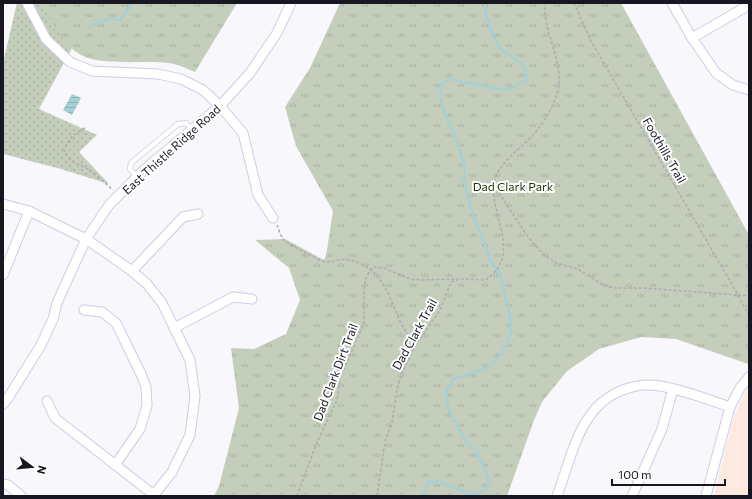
<svg xmlns="http://www.w3.org/2000/svg" width="752" height="499" font-family="Commissioner,sans-serif">
<defs>
<pattern id="grass-dots" width="8" height="8" patternUnits="userSpaceOnUse"><rect width="8" height="8" fill="#c4cebb"/><path d="M2 2h.1M6 6h.1" fill="none" stroke="#a8b0a0" stroke-width="1.8" stroke-linecap="round"/></pattern>
<pattern id="park-tufts" width="24" height="20" patternUnits="userSpaceOnUse"><rect width="24" height="20" fill="#c4cebb"/><path d="M3 7l-1-3M5 7V3M7 7l1-3M15 17l-1-3M17 17v-4M19 17l1-3" fill="none" stroke="#a8b0a0"/></pattern>
<pattern id="water-rules" width="6" height="5" patternUnits="userSpaceOnUse"><rect width="6" height="5" fill="#a5d1d6"/><path d="M0 2.5h6" fill="none" stroke="#8db3b7"/></pattern>
</defs>
<rect width="100%" height="100%" fill="#f7f7fc"/>
<!-- education -->
<polygon fill="#fce9e0" points="749,388 749,496 714,496 734,417 744,395"/>
<!-- grass -->
<path fill="url(#grass-dots)" d="M17 3H43C51 20 59 34 72 48L39 109 97 135 79 152 109 184 61 169 3 154V63Z"/>
<!-- park -->
<g fill="url(#park-tufts)">
<path d="M43 3H237L195 72C187 69 178 64 169 63 145 60 103 66 83 56 62 45 52 23 43 3Z"/>
<polygon points="340,3 621,3 749,235 749,363 748,364 676,339 641,337 599,349 567,371 542,402 534,420 507,496 214,496 219,486 239,408 231,348 254,349 286,334 300,300 289,268 255,240 285,239 324,260 326,256 333,211 296,146 285,107 310,68"/>
</g>
<!-- water -->
<polygon fill="url(#water-rules)" points="72,94 81,98 72,115 63,110"/>
<g fill="none" stroke-linecap="round" stroke-linejoin="round">
<!-- stream -->
<g stroke="#a5d1d6" stroke-width="2.5">
<polyline points="89,27 109,19 120,20 132,3"/>
<polyline points="424,496 428,482 439,481 449,486 474,495 485,490 490,481 476,451 467,443 448,408 446,391 454,379 487,368 502,354 511,333 510,317 501,277 491,261 472,212 464,180 465,168 455,135 446,118 441,101 441,84 450,79 497,89 512,88 527,79 524,66 499,47 493,36 485,11 486,3"/>
</g>
<defs>
<polyline id="service" points="137,177 130,169 131,163 178,124 186,123 192,129"/>
<g id="minor">
<polyline points="27,3 46,39 70,62 92,71 158,74 181,79 203,90 220,106 243,133 258,195 273,218"/>
<polyline points="672,3 692,38 716,73 733,85 749,90"/>
<polyline points="692,38 749,5"/>
<polyline points="3,204 29,211 86,239 132,271 147,284 162,303 190,360 195,396 190,435 172,472 153,496"/>
<polyline points="132,271 183,217 198,214"/>
<polyline points="3,275 29,211"/>
<polyline points="84,310 102,312 116,323 141,374 146,387 147,405 140,429 115,465"/>
<polyline points="174,328 233,297 252,299"/>
<polyline points="47,401 55,418 154,495"/>
<polyline points="3,404 8,398 41,345 53,319 57,303 86,239 109,205 144,170 220,106 250,73 277,33 291,3"/>
<polyline points="3,484 8,485 21,496"/>
<path d="M557 496C566 472 574 438 589 417 604 394 633 381 660 386 684 390 707 399 730 407"/>
<polyline points="632,496 662,429 673,389"/>
<polyline points="706,496 730,407 740,388 749,377"/>
</g>
</defs>
<!-- service casing -->
<use href="#service" stroke="#d0cbe7" stroke-width="6"/>
<!-- minor casing -->
<use href="#minor" stroke="#d0cbe7" stroke-width="11"/>
<!-- path -->
<g stroke="#adacb3" stroke-width="1.5" stroke-dasharray="3 2" stroke-linecap="butt">
<polyline points="574,3 591,41 738,295 749,296"/>
<path d="M85 128C74 134 68 139 64 150 68 163 82 164 91 171 99 177 106 184 113 190"/>
<polyline points="494,184 510,210 528,237 542,253 556,263 578,269 603,285 615,288 643,288 738,295 749,316"/>
<path d="M277 225C279 230 281 238 285 241 290 245 322 262 326 262 331 262 334 261 338 260 348 258 357 261 365 266 394 283 392 322 416 344"/>
<polyline points="297,496 315,447 337,400 340,378 364,323 364,290 366,278 370,270 375,267 384,268 410,279 421,280 457,279"/>
<path d="M377 496 385 442 392 422 397 389 402 373 415 346 440 310 451 282C457 280 462 278 469 279 475 279 481 281 487 279 490 277 493 273 496 271 518 241 483 203 497 174 506 156 526 145 538 129 547 117 558 99 559 83 560 62 550 41 546 21 545 15 545 9 545 3"/>
</g>
<!-- service -->
<use href="#service" stroke="#fff" stroke-width="4.5"/>
<!-- minor -->
<use href="#minor" stroke="#fff" stroke-width="9"/>
</g>
<g text-anchor="middle" dominant-baseline="central" stroke-width="4" stroke-linejoin="round" paint-order="stroke">
<!-- street labels -->
<g font-size="12" fill="#181620" stroke="#fff">
<text transform="translate(171 149) rotate(-42)">East Thistle Ridge Road</text>
<text transform="translate(665 150) rotate(60)">Foothills Trail</text>
<text transform="translate(414 334) rotate(-61)">Dad Clark Trail</text>
<text transform="translate(335 372) rotate(-69)">Dad Clark Dirt Trail</text>
</g>
<!-- park labels -->
<g font-size="12" fill="#1f3302" stroke="#fff">
<text x="513" y="186">Dad Clark Park</text>
</g>
</g>
<!-- border -->
<rect width="752" height="499" fill="none" stroke="#181620" stroke-width="8"/>
<!-- north arrow -->
<g transform="translate(32 467) rotate(106)" stroke="#ffffff" stroke-width="3" paint-order="stroke">
<path d="M0-3L7 15L0 10L-7 15Z" fill="#181620"/>
<text y="-6" font-size="11" font-weight="bold" text-anchor="middle" fill="#181620">N</text>
</g>
<!-- scale -->
<path d="M612 479v6h113v-6" fill="none" stroke="#181620" stroke-width="2"/>
<text x="618" y="479" font-size="12" fill="#181620" stroke="#ffffff" stroke-width="3" paint-order="stroke">100 m</text>
</svg>
